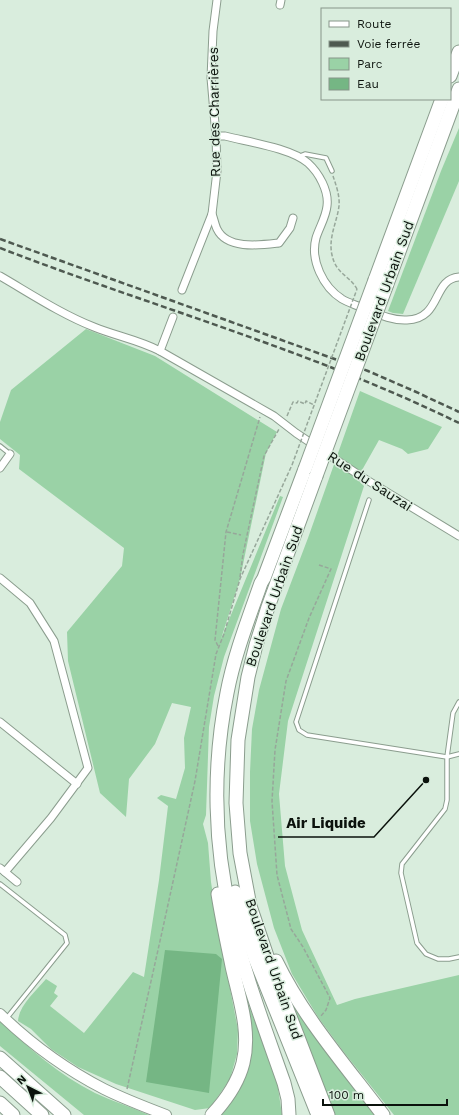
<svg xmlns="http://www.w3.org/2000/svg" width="459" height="1115" font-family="'Work Sans',sans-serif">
<rect width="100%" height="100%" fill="#d9eddd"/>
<!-- green -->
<g fill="#9ad2a6">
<polygon points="459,128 459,181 403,314 393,313 388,311 441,171"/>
<path d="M86 329 155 356 277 432 266 453 240 579 221 639 280 496 283 497 224 657 214 696 209 727 206 815 203 824 208 843 211 882 221 947 227 973 238 1030 237 1054 230 1079 210 1108 195 1110 116 1084 78 1067 51 1049 31 1029 18 1021C19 1005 36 991 46 979L57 986 54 993 58 996 50 1006 84 1033 133 972 144 977 159 880 168 806 157 798 161 795 176 799 185 768 184 738 191 707 172 703 155 744 129 779 126 817 100 793 68 661 67 632 122 566 124 548 19 469 20 455 0 439V422L11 390Z"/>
<polygon points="360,391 442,427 428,449 408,454 402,449 379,440 357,479 364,486 288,721 279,794 285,866 302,930 337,1005 355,999 459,975 459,1115 394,1115 343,1051 318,1017 292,974 274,928 257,864 250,821 250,772 252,729 259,690 281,609 308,538"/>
<polygon points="245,995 277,1081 282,1115 221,1115 238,1089"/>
<polygon points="291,1001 378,1115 334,1115"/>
<path d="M0 1021C29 1048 59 1075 95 1093 112 1101 131 1107 149 1115H84L0 1046Z"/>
</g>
<!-- water -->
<polygon fill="#75b684" points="165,950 216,954 222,959 209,1093 146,1082"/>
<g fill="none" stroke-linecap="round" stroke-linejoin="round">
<defs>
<g id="lane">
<polyline points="300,156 305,154 326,158 332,171"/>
<polyline points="0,446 10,454"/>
<polyline points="369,500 296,722 299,730 307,735 447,757 459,754"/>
<polyline points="459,702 453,713 447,757 447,800 445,809 402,864 401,873 417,943 426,954 438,959 449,959 459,957"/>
<polyline points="0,884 65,935 67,943 6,1019"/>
</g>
<g id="street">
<polyline points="280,5 281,0"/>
<path d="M216 136H225C248 142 291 148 308 163 319 173 329 191 327 206 326 217 319 228 316 238 310 260 323 287 342 299 347 302 353 304 358 306 374 312 390 321 407 320 442 319 432 279 459 277"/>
<path d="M212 214C214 219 215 225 217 229 227 250 261 245 279 243L290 228 293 218"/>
<path d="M0 276C31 294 61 314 94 327 116 336 139 340 160 351L274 416 296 433 362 477 459 536"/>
<polyline points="182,290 212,214 217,171 216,136 211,78 213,31 217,0"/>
<polyline points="160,351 173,317"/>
<polyline points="0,468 10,454"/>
<polyline points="0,578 30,603 54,641 88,768 51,818 5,872"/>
<polyline points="0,722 77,784"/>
<polyline points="0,868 17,882"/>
</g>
<path id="secondary" d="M0 1014C31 1044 65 1069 104 1089 124 1099 145 1107 166 1115"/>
<g id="highway">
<polyline points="450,76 459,52"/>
<polyline points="375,280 442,99"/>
<polyline points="387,284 459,89"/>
<polyline points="316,476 268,607 256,645 248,677 238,740 236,803 240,853 250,906 269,962 328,1115"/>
<polyline points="235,892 239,910 255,958 318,1115"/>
<path d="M276 961C303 1017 346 1066 383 1115"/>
<polyline points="0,1058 64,1115"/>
<polyline points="0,1077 42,1115"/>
<polyline points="0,1103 13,1115"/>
<path d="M212 1115C226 1100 238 1083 243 1063 251 1031 239 998 232 966 227 942 222 919 218 894"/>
<path d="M289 1115 288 1099 284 1083C265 1029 245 976 232 921 214 847 212 768 227 693 234 656 248 620 261 583L264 578 305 469"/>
</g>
</defs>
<!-- lane casing -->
<use href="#lane" stroke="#8b9d8e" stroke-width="5.5"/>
<!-- street casing -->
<use href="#street" stroke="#8b9d8e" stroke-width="9"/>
<!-- secondary casing -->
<use href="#secondary" stroke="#8b9d8e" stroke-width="12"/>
<!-- highway casing -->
<use href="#highway" stroke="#8b9d8e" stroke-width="15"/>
<!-- path -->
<g stroke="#97a79a" stroke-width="1.5" stroke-dasharray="4 2" stroke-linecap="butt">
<path d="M333 176C336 185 340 196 339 206 337 222 328 238 332 255 336 274 349 275 357 289"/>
<polyline points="287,416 293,402 297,403 298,401 305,404 306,401 314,405"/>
<polyline points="227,532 241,535"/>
<polyline points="319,565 331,569 309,618 286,681 275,750 272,801 277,875 291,929 303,947 330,998 326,1010 321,1016"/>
<polyline points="240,577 243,554 264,456 279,429"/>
<polyline points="218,646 215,640 226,532 260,417"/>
<polyline points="127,1089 162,932 195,781 216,654 224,634 240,579 292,465"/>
</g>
<!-- lane -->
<use href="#lane" stroke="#fff" stroke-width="3.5"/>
<!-- street -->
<use href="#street" stroke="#fff" stroke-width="7"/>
<!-- secondary -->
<use href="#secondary" stroke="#fff" stroke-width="10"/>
<!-- highway -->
<use href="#highway" stroke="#fff" stroke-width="13"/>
<!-- rail -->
<g stroke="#4e5950" stroke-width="2.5" stroke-dasharray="6 3" stroke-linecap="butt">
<polyline points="0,239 368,371 414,391 459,412"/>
<path d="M0 248C153 307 312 351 459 423"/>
</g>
<defs>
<g id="highway-bridge">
<polyline points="305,469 375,280"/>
<polyline points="316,476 387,284"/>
</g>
</defs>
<!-- highway-bridge casing -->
<use href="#highway-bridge" stroke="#8b9d8e" stroke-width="15" stroke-linecap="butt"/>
<!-- path-bridge -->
<polyline stroke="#97a79a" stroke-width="1.5" stroke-dasharray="4 2" stroke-linecap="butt" points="292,465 357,289"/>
<!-- highway-bridge -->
<use href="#highway-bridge" stroke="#fff" stroke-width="13"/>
</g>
<g text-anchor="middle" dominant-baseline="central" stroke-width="3" stroke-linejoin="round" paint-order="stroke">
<!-- street labels -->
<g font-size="14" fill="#0b120c" stroke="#d9eddd">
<text transform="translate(214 112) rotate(-91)">Rue des Charrières</text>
<text transform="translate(384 291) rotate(-70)">Boulevard Urbain Sud</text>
<text transform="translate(370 481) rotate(33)">Rue du Sauzai</text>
<text transform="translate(274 596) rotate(-71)">Boulevard Urbain Sud</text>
<text transform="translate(274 969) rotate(71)">Boulevard Urbain Sud</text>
</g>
</g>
<!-- callouts -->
<path fill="none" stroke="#0b120c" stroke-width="1.5" d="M426 780L374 837H278"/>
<circle fill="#0b120c" stroke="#d9eddd" stroke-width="1.5" cx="426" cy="780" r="4"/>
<g font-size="15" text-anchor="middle" font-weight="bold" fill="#0b120c" stroke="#d9eddd" stroke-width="3" stroke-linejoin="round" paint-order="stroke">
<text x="326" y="828">Air Liquide</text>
</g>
<!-- legend -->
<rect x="321" y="8" width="130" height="92" fill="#d9eddd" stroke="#879589"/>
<rect x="329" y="21" width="20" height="6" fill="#ffffff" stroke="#879589"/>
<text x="357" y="28" font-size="12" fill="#0b120c">Route</text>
<rect x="329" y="41" width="20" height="6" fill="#4e5950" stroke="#879589"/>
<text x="357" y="48" font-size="12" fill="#0b120c">Voie ferrée</text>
<rect x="329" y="58" width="20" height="12" fill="#9ad2a6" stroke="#879589"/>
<text x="357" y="68" font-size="12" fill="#0b120c">Parc</text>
<rect x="329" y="78" width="20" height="12" fill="#75b684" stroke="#879589"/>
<text x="357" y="88" font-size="12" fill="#0b120c">Eau</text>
<!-- north arrow -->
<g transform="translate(28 1087) rotate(318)" stroke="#d9eddd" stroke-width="3" paint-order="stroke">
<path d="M0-3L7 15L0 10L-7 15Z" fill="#0b120c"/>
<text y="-6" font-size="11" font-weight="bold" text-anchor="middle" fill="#0b120c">N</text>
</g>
<!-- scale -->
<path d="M323 1099v6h124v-6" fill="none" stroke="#0b120c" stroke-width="2"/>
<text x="329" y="1099" font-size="12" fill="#0b120c" stroke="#d9eddd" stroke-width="3" paint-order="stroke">100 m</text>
</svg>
